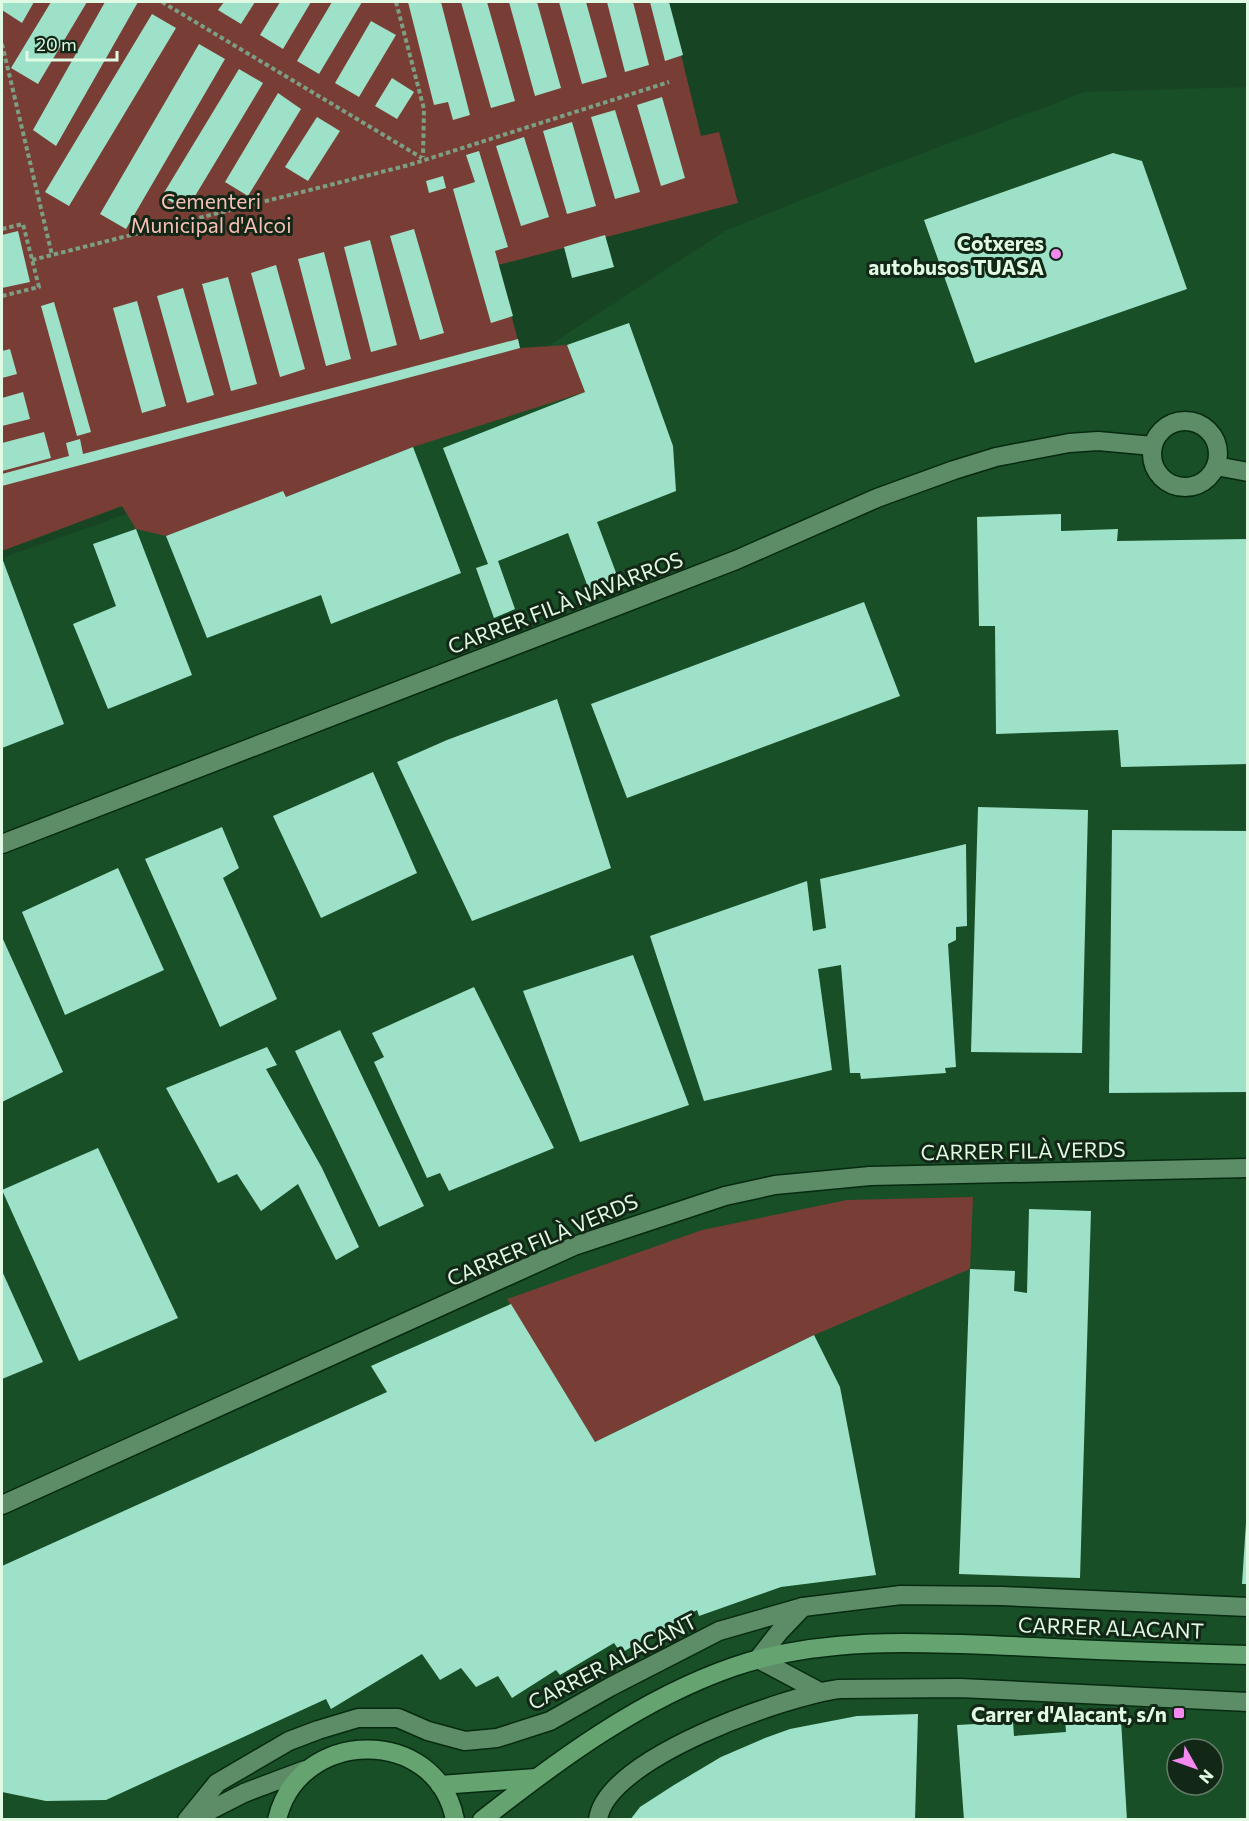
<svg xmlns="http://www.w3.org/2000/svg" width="1249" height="1821" font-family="Commissioner,sans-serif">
<rect width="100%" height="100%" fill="#174523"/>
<!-- built -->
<path fill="#184f27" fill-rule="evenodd" d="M1247 87V1819H2V558L484 388 725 231 846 182 1085 92ZM1177 1749H1213V1785H1177Z"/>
<!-- green -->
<g fill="#783d35">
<polygon points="2,2 668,2 701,136 719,132 738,203 498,265 520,348 567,345 585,392 413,447 286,497 166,536 136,529 122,506 2,551"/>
<polygon points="973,1197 970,1269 814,1335 595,1442 507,1299 702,1230 847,1200"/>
</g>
<!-- building -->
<g fill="#9de2c8">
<polygon points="2,2 34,2 22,23 2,10"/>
<polygon points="51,2 87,2 38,84 11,68"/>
<polygon points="105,2 138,2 56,146 33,130"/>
<polygon points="224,2 255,2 241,24 218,10"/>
<polygon points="280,2 311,2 283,49 260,35"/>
<polygon points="332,2 362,2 319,74 297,61"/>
<polygon points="408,2 441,2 470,115 453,120 448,102 434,105"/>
<polygon points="461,2 487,2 515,101 491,108"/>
<polygon points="509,2 537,2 561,88 535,96"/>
<polygon points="559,2 586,2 607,77 582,84"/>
<polygon points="607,2 633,2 649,65 625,72"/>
<polygon points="650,2 669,2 683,55 665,61"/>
<polygon points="152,14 176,28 69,206 45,192"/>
<polygon points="371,21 396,35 359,97 335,83"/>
<polygon points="199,44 225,59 126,229 100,214"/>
<polygon points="239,69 263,83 186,211 162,196"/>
<polygon points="392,78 414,92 397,119 375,106"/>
<polygon points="278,93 301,109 248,196 225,182"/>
<polygon points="662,97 685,178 661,186 637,105"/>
<polygon points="615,110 640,192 615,199 591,117"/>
<polygon points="317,117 340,131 308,181 285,167"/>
<polygon points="572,122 596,206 567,214 543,131"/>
<polygon points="524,137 549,217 521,226 496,146"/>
<polygon points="479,151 508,247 495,251 513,316 491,323 453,189 475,182 466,155"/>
<polygon points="1113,153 1142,161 1187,289 975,363 924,220"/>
<polygon points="443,176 446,188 429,193 426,181"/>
<polygon points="414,229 444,333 420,340 390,236"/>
<polygon points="18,231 30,282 2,288 2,235"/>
<polygon points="605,235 614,267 572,278 564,247"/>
<polygon points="370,240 397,345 371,352 344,247"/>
<polygon points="324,252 351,359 326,366 298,259"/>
<polygon points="276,265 305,369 280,377 251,273"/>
<polygon points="228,277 257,384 231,391 202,284"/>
<polygon points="183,288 214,395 187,403 157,296"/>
<polygon points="137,301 166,406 142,413 113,308"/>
<polygon points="54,302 91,432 77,436 41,306"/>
<polygon points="629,323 673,446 676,491 597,522 618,578 589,590 568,533 498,561 515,609 494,618 476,568 488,564 443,448 585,392 567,345"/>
<polygon points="518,339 520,348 2,486 2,474 69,456 66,443 80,439 83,454"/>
<polygon points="10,349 17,374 2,378 2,351"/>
<polygon points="23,392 30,419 2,426 2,398"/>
<polygon points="44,432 51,458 2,471 2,443"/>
<polygon points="413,447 461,573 331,624 321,595 207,638 166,536 283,491 286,497"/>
<polygon points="1061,514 1061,531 1118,529 1117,541 1248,539 1248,764 1121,767 1118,730 996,734 995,626 979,626 977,517"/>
<polygon points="136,529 192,675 108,709 73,624 116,606 93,544"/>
<polygon points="2,558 64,724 2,748"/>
<polygon points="864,602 900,696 627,798 591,704"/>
<polygon points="557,699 611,868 472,921 397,762 447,740"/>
<polygon points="373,772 417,873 321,918 273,816"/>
<polygon points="978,807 1088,810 1082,1053 971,1052"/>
<polygon points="222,827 239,868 223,878 277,999 220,1027 145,859"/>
<polygon points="1112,830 1248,831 1248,1092 1109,1093"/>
<polygon points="966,844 967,926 956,927 956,940 948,944 956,1067 945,1068 946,1073 861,1079 860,1073 850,1073 841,965 818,969 832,1070 704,1101 650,936 807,881 813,931 826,928 820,879"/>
<polygon points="118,868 164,970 65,1015 22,912"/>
<polygon points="2,937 63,1072 2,1102"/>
<polygon points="633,955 689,1105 580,1142 523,991"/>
<polygon points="474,987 554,1148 449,1191 440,1173 427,1178 374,1062 384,1057 372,1033"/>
<polygon points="340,1030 424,1206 379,1227 295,1051"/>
<polygon points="267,1047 277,1065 266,1069 322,1168 359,1247 336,1260 298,1184 261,1211 237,1174 218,1183 166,1088"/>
<polygon points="98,1148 178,1318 79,1361 2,1190"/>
<polygon points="1029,1209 1091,1211 1080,1578 959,1574 970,1269 1015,1271 1014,1291 1027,1293"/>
<polygon points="2,1271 43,1362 2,1379"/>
<polygon points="511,1304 595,1442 814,1335 840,1387 876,1575 781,1587 699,1616 697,1610 621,1653 614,1643 560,1675 556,1670 512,1698 498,1676 476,1687 461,1668 440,1680 422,1654 331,1709 326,1699 106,1800 46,1801 2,1792 2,1566 387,1392 371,1366"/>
<polygon points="1246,1523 1248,1523 1248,1584 1242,1584"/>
<polygon points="918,1714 915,1820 630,1820 640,1807 674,1785 721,1757 765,1738 790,1729 857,1716"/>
<polygon points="1065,1718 1121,1720 1127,1820 964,1820 957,1725 1013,1722 1014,1736 1066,1732"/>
</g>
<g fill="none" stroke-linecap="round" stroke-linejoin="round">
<defs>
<g id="minor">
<circle cx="1185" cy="454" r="33"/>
<polyline points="1216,466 1248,472"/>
<polyline points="2,844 736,560 877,498 954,470 996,457 1069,443 1098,441 1153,446"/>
<polyline points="2,1505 574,1246 725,1196 775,1185 870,1176 1248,1168"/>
<polyline points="803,1607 780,1631 758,1659 820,1692"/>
<polyline points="187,1820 217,1783 289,1741 318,1730 358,1718 398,1718 428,1731 465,1741 497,1738 550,1721 610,1687 719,1631 803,1607 901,1595 1002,1596 1248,1607"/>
<polyline points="191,1820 244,1793 305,1770"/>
<path d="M598 1820C605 1758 786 1696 839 1689L960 1688 1248 1702"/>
</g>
<g id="major">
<polyline points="440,1785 536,1778"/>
<path d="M277 1820C298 1727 437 1725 455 1820"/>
<path d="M482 1820C558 1760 641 1699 733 1667 829 1634 935 1643 1034 1647 1105 1651 1176 1653 1248 1655"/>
</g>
</defs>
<!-- minor casing -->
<use href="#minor" stroke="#062a10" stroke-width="21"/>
<!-- major casing -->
<use href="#major" stroke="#062a10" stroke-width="21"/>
<!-- path -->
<g stroke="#7c9f83" stroke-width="4" stroke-dasharray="4.5 3" stroke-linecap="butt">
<polyline points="162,2 422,158"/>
<polyline points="396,2 424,109 423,157"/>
<polyline points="2,44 52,255"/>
<polyline points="2,229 23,224 39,287 2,296"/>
<polyline points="32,260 409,165 669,82"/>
</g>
<!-- minor -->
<use href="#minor" stroke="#5d8d66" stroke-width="18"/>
<!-- major -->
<use href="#major" stroke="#65a471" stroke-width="18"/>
</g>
<!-- markers -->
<g fill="#f589ef" stroke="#132717" stroke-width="2">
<circle cx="1056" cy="254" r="6"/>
<rect x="1173" y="1707" width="12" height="12" rx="3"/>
</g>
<g text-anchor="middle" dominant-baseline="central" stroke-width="6" stroke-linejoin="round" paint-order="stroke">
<!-- park labels -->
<g font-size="21" fill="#fac1b8" stroke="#132717">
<text x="211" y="200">Cementeri<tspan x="211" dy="24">Municipal d'Alcoi</tspan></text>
</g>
<!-- poi labels -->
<g font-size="21" font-weight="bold" fill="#e1fae4" stroke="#132717" text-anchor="end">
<text x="1044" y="242">Cotxeres<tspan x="1044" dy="24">autobusos TUASA</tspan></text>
<text x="1167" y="1713">Carrer d'Alacant, s/n</text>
</g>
<!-- street labels -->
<g font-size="21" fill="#e1fae4" stroke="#132717">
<text transform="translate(565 602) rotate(-21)">CARRER FILÀ NAVARROS</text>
<text transform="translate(1023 1150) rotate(-1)">CARRER FILÀ VERDS</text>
<text transform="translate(542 1239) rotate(-23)">CARRER FILÀ VERDS</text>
<text transform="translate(1111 1627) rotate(2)">CARRER ALACANT</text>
<text transform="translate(612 1661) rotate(-27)">CARRER ALACANT</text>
</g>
</g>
<!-- border -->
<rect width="1249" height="1821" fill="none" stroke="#e1fae4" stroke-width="6"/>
<!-- north arrow -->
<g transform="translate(1195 1767) rotate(130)"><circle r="28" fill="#132717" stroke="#657b69" stroke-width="1.5"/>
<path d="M0-4.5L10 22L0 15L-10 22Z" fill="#f589ef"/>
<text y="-9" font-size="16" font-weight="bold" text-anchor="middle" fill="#e1fae4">N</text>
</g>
<!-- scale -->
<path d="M27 51v9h90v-9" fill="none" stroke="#e1fae4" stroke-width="3"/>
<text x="36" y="51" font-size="18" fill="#e1fae4" stroke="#132717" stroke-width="4.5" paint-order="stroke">20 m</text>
</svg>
